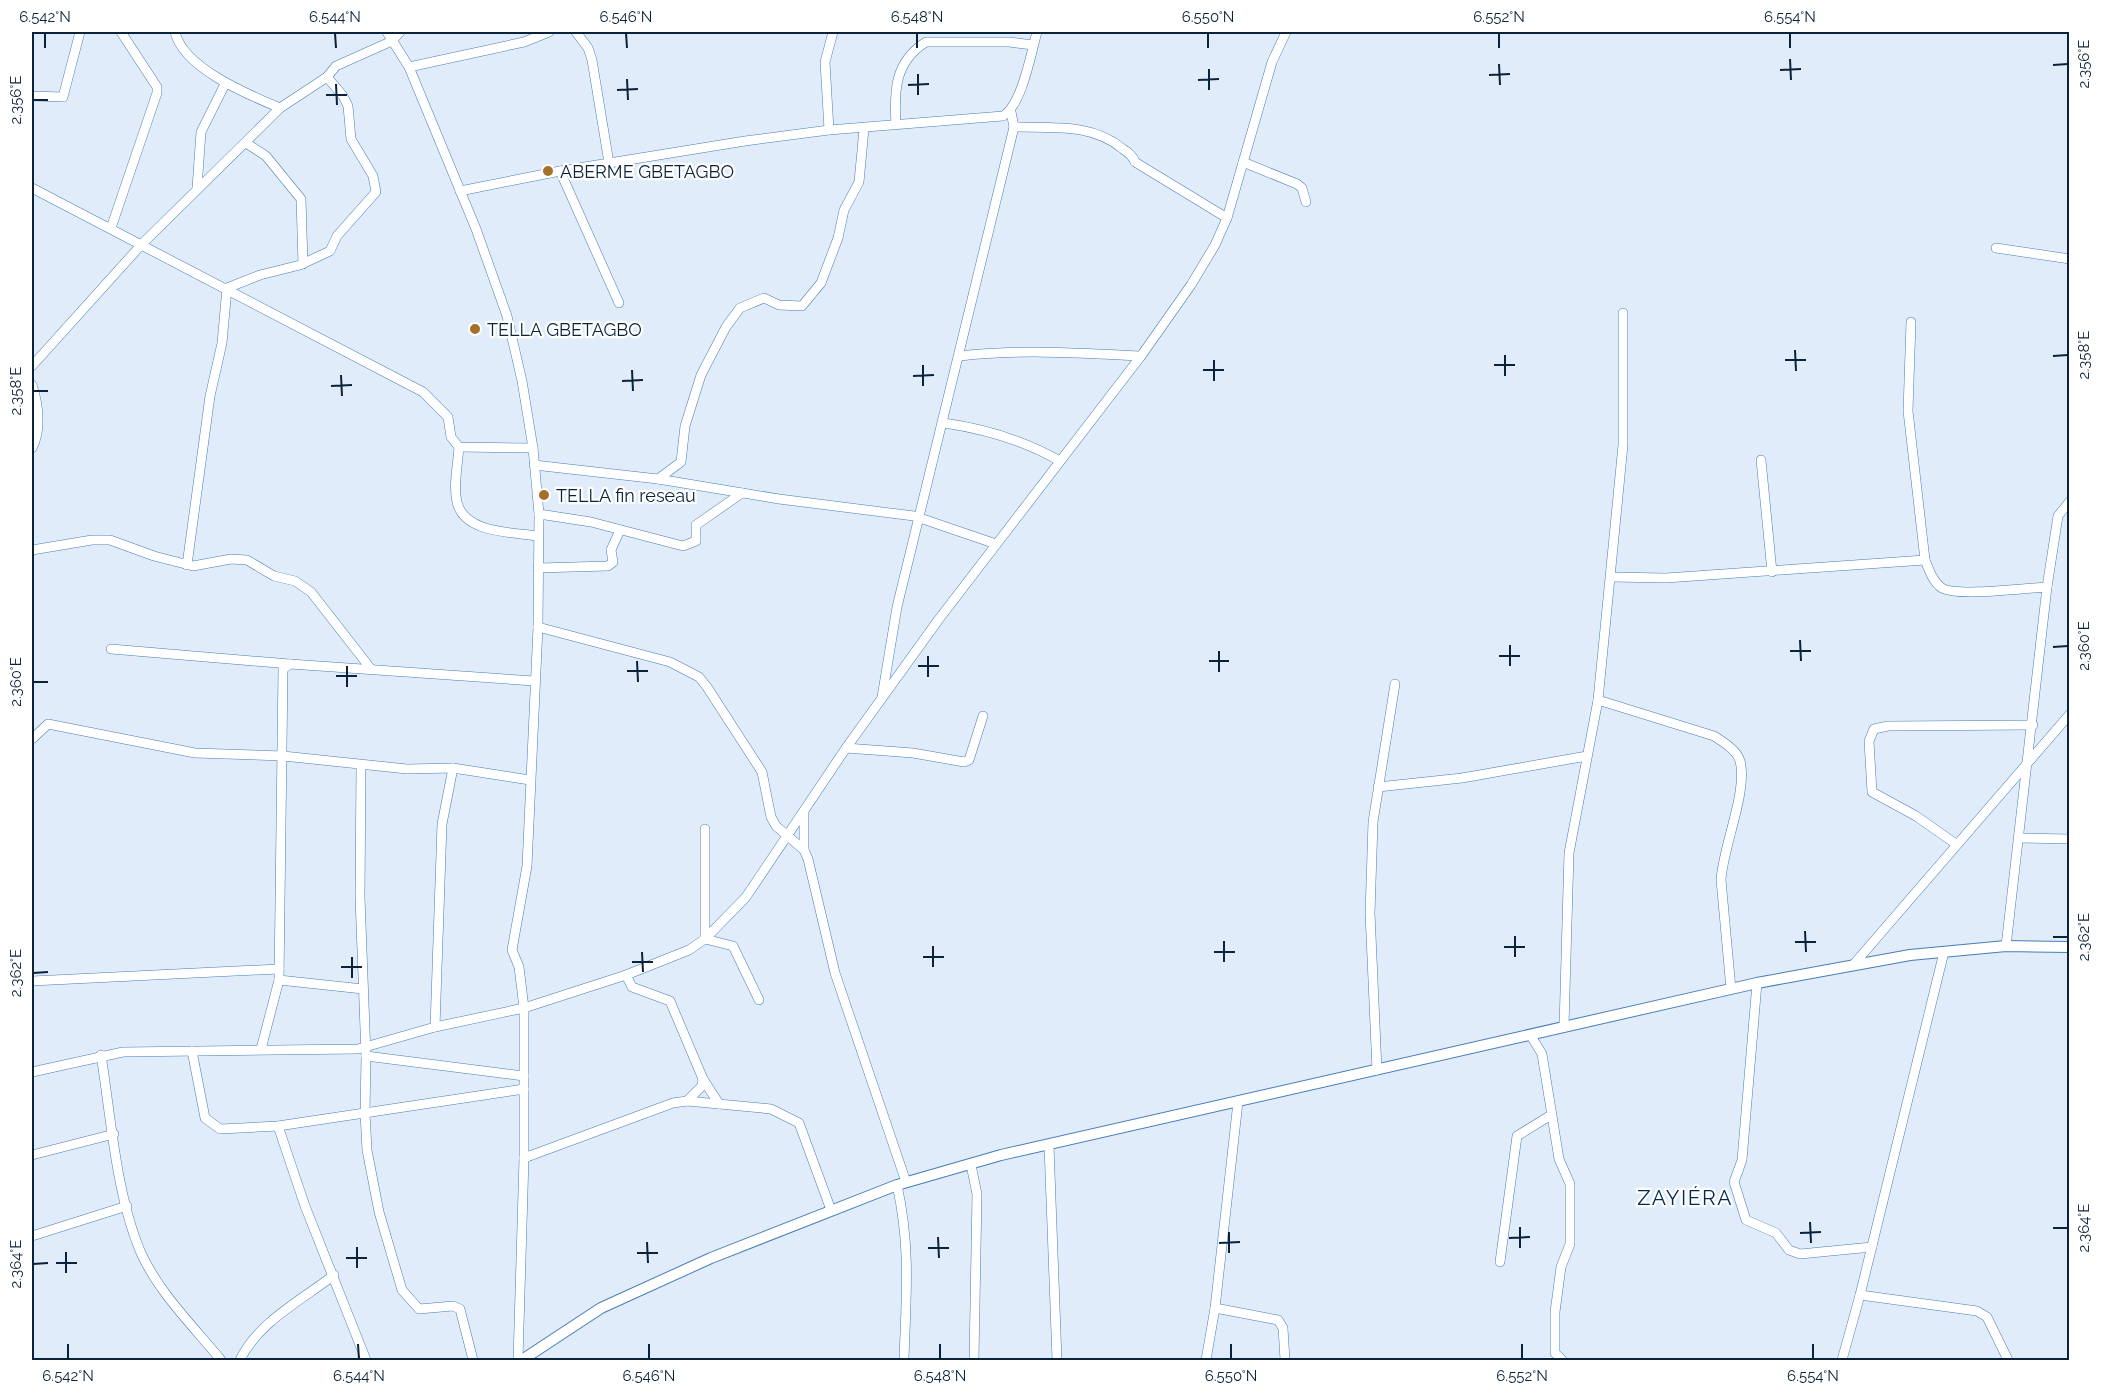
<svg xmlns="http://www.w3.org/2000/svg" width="2101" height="1392" font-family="Raleway,sans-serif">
<rect width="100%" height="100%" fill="#e1ecfa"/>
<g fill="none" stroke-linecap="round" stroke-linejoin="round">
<defs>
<g id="minor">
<path d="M175 32C183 68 249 95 280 108"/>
<polyline points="387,32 409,67 476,229 507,316 522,381 533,448 539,514 538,627 527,866 512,950 519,967 524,1008 524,1158 518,1360"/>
<polyline points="576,32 588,48 592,60 609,163"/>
<polyline points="409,67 524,42 549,32"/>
<polyline points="32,96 63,97 80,32"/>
<path d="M896 125C894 92 894 62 926 42H1009L1033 45"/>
<path d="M1014 127C1052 128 1092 123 1123 149 1129 153 1133 156 1135 162L1227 218"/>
<polyline points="829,130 825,62 833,32"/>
<polyline points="246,143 266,156 301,199 303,264"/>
<polyline points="1243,162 1297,184 1302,188 1306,202"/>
<polyline points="560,171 619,303"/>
<polyline points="32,188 423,392 448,417 451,437 459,447 533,448"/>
<polyline points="197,188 201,132 225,84"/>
<path d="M460 191 560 171 745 141 829 130 1003 116C1022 105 1031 53 1037 32"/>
<polyline points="111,228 157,93 157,87 121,32"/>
<polyline points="1996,248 2070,259"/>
<path d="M1911 322 1908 411 1925 560C1929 570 1933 582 1942 588 1957 597 2026 588 2047 587"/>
<path d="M960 356C1021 349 1080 353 1141 356"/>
<polyline points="32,366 142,244 280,108 327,77 336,66 392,41 400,32"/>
<path d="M32 385C38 403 42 430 32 448"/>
<path d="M944 423C986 429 1023 440 1060 461"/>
<path d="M459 447C458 463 453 486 457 502 464 534 514 532 538 536"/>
<polyline points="1761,460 1772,572"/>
<polyline points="534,465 658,479 779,499 914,516 996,544"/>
<polyline points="658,479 681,462 685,426 701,375 726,327 740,308 764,298 779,305 802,306 821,283 838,238 844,210 859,182 864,129"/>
<polyline points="539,514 591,522 683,546 696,541 696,525 742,493"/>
<polyline points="32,550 92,540 110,540 154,556 193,566 231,559 247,560 274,576 295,581 311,592 371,669"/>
<polyline points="187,565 210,396 222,343 227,288 260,275 300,265 330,251 337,236 376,192 373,176 351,139 348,106 343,96 327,77"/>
<polyline points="538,568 608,566 613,562 611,550 620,530"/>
<polyline points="1611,577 1666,578 1925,560"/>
<polyline points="538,627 670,662 699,677 707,687 762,772 771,817 776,826 804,850 808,859 835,973 906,1182"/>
<polyline points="111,649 290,664"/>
<polyline points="882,697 897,607 1014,127 1011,112"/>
<path d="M1598 700 1714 736C1723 742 1737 750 1740 761 1748 791 1723 846 1721 880L1731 989"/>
<polyline points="32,739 48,724 195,753 283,756 407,769 453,768 530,780"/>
<polyline points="846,748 913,753 964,762 969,760 983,716"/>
<polyline points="361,765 360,897 366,1056 365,1113 367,1150 379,1212 402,1290 419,1309 453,1306 460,1309 473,1360"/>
<polyline points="1378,787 1462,778 1587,756"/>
<polyline points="705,829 705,939 733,946 759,1000"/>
<polyline points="2020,838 2070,839"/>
<polyline points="1956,844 1916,816 1872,792 1869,741 1874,729 1888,726 2033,725"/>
<polyline points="804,850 804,813"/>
<polyline points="2006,946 2047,587 2058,516 2070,501"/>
<polyline points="1854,964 2070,714"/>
<polyline points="626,975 632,987 670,1001 703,1079 719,1104"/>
<polyline points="279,980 363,989"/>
<polyline points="32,981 279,969"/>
<polyline points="1757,983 1742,1160 1734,1182 1746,1220 1776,1233 1789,1250 1800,1254 1872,1247"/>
<polyline points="435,1027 442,824 453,768"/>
<polyline points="1564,1027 1569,853 1598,700 1623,445 1623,313"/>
<polyline points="1531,1036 1542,1054 1559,1159 1570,1184 1570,1244 1561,1267 1555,1312 1555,1353 1562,1360"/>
<polyline points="261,1049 279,980 283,669 290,664 534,681"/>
<polyline points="192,1051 205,1118 220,1129 278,1126 524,1089"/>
<path d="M101 1055C111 1117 116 1195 141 1253 159 1293 194 1327 221 1360"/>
<polyline points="366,1056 524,1076"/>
<polyline points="1377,1070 1370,913 1373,822 1395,684"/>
<polyline points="32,1072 123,1052 358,1049 435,1027 524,1008 626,975 689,950 705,939 746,897 846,748 939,619 1141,356 1191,285 1215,245 1227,218 1272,62 1286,32"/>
<polyline points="687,1101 702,1086 703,1079"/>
<polyline points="278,1126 305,1206 366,1360"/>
<polyline points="1049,1146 1057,1360"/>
<polyline points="32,1155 114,1134"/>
<polyline points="524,1158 673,1103 687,1101 771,1109 799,1123 831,1210"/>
<polyline points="971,1165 977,1194 974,1360"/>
<path d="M897 1185C911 1248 906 1297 904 1360"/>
<polyline points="32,1236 127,1206"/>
<polyline points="1500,1262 1517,1136 1551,1115"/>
<polyline points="1860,1295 1977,1311 1987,1317 2008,1360"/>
<polyline points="1215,1308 1278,1320 1283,1328 1285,1360"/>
<path d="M240 1360C258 1322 302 1300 334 1275"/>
<polyline points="1206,1360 1215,1308 1238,1102"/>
<polyline points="1842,1360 1860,1295 1944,952"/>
</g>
<polyline id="major" points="522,1360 601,1308 711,1258 897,1185 1001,1155 1757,983 1910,955 2006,946 2070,947"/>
</defs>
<!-- minor casing -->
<use href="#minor" stroke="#457db8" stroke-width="10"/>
<!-- major casing -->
<use href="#major" stroke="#457db8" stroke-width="12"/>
<!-- minor -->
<use href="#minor" stroke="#fff" stroke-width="9"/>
<!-- major -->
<use href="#major" stroke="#fff" stroke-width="10"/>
</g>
<!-- ticks -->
<path fill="none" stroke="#0a223a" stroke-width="2" d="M45 33V48M335 33 336 48M626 33 627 48M917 33V48M1208 33V48M1499 33V48M1790 33V48M1790 59 1791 80M1499 64 1500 85M2053 65 2068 64M1209 69V90M1780 70 1801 69M918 74V95M1489 75 1510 74M627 79 628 100M1198 80 1219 79M336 84 337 105M908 85 929 84M617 90 638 89M326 95H347M33 100H48M1795 350 1796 371M1505 355V376M2053 356 2068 355M1214 360V381M1785 360H1806M923 365V386M1494 365H1515M632 370 633 391M1203 370H1224M341 375 342 396M913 376 934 375M622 381 643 380M331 386 352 385M33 391H48M1800 640 1801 661M1510 645V666M2053 647 2068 646M1219 651V672M1790 651H1811M928 656V677M1499 656H1520M637 661 638 682M1209 661H1229M347 666V687M918 666H939M627 671H648M336 676H357M33 682H48M1805 931 1806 952M1515 936V957M2053 937H2068M1224 941V962M1795 942H1816M933 946V967M1504 947H1525M642 952 643 972M1214 952H1235M352 957V978M923 957H944M632 962H653M341 967H362M33 973 48 972M1810 1222 1811 1243M1520 1227V1248M2053 1228H2068M1229 1232V1253M1800 1233 1821 1232M938 1237 939 1258M1509 1238 1530 1237M647 1242 648 1263M1219 1243 1240 1242M357 1247V1268M928 1248H949M66 1252V1273M637 1253H658M346 1258H367M56 1263H77M33 1264 48 1263M68 1344V1359M358 1344 359 1359M649 1344V1359M940 1344V1359M1231 1344V1359M1522 1344V1359M1813 1344V1359"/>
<!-- markers -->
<g fill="#a57129" stroke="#fff" stroke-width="2">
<circle cx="548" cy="171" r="6"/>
<circle cx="475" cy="329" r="6"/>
<circle cx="544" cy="495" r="6"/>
</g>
<g text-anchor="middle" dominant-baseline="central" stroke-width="4.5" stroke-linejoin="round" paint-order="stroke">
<!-- poi labels -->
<g font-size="18" fill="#0a223a" stroke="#fff" text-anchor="start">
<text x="560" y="171">ABERME GBETAGBO</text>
<text x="487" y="329">TELLA GBETAGBO</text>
<text x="556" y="495">TELLA fin reseau</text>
</g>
<!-- quarter labels -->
<g font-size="21" letter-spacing="1.5" fill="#002952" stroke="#fff">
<text x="1685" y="1197">ZAYIÉRA</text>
</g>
</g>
<!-- border -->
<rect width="2101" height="1392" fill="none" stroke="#ffffff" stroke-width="66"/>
<rect x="33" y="33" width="2035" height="1326" fill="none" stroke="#0a223a" stroke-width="2"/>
<g font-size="15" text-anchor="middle" fill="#0a223a">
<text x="45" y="22">6.542°N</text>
<text x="335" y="22">6.544°N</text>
<text x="626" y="22">6.546°N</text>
<text x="917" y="22">6.548°N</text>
<text x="1208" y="22">6.550°N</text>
<text x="1499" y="22">6.552°N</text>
<text x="1790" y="22">6.554°N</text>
<text transform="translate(2084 64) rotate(-90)" y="5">2.356°E</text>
<text transform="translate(16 100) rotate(-90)" y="5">2.356°E</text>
<text transform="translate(2084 355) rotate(-90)" y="5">2.358°E</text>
<text transform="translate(16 391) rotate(-90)" y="5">2.358°E</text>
<text transform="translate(2084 646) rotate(-90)" y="5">2.360°E</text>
<text transform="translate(16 682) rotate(-90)" y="5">2.360°E</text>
<text transform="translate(2084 937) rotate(-90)" y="5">2.362°E</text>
<text transform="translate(16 973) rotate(-90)" y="5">2.362°E</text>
<text transform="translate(2084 1228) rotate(-90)" y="5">2.364°E</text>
<text transform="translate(16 1264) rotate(-90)" y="5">2.364°E</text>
<text x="68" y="1381">6.542°N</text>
<text x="359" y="1381">6.544°N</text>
<text x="649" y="1381">6.546°N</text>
<text x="940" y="1381">6.548°N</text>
<text x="1231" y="1381">6.550°N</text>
<text x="1522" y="1381">6.552°N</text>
<text x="1813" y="1381">6.554°N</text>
</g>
</svg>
